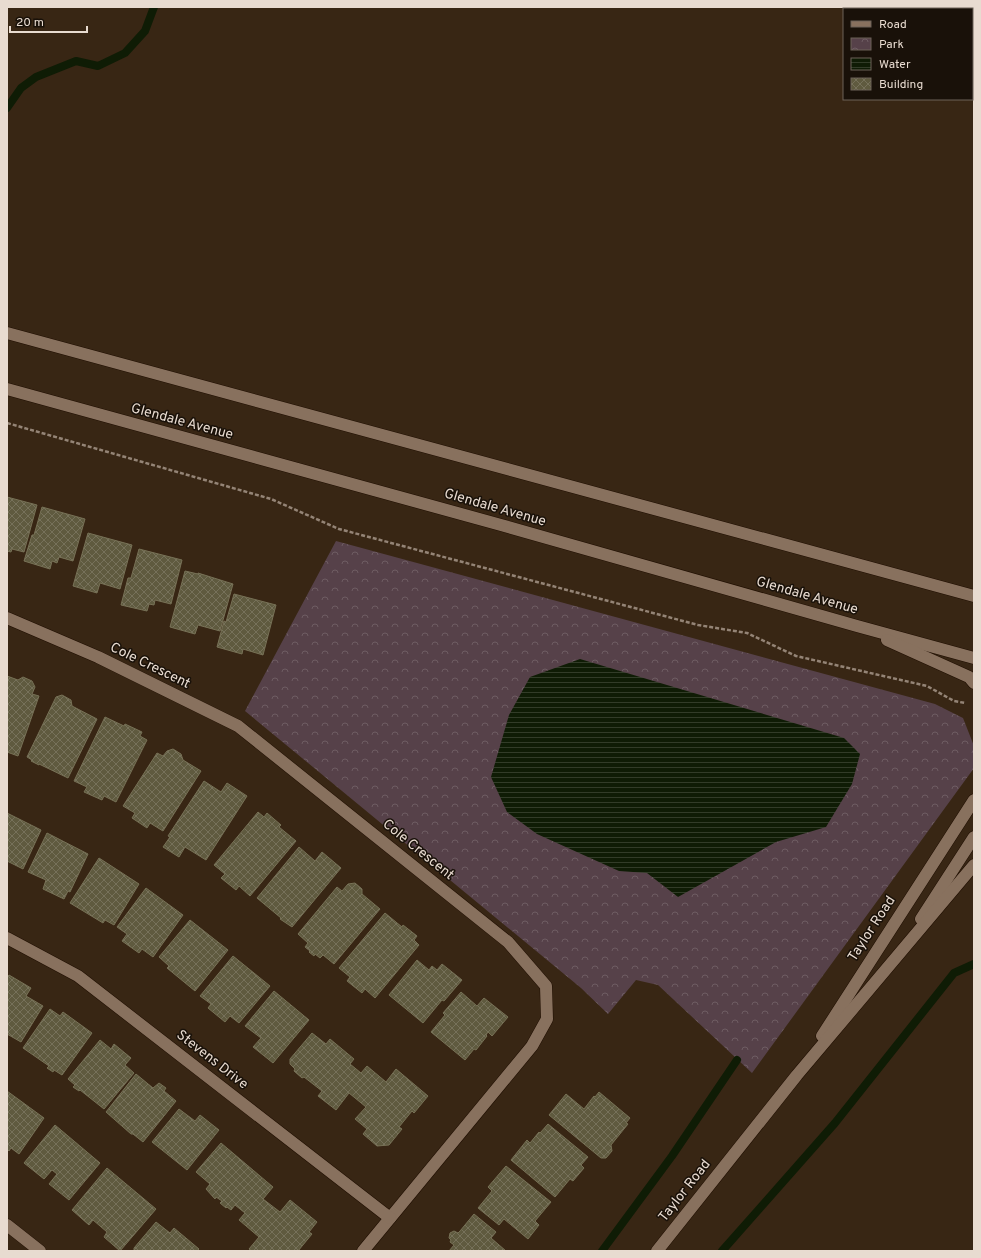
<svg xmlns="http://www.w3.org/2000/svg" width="981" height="1258" font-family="Overpass,sans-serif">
<defs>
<pattern id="park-crowns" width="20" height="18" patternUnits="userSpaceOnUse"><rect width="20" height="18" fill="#564149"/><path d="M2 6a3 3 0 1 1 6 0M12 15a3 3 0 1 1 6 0" fill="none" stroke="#6e5c62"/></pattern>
<pattern id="water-rules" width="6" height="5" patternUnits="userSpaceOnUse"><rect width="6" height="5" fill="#0f1c05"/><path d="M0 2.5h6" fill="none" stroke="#323c28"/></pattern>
<pattern id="building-cross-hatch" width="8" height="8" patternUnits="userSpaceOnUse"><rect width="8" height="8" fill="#5f5a3f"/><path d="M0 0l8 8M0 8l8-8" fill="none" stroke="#76715a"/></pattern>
</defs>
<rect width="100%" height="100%" fill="#382614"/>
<!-- park -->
<polygon fill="url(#park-crowns)" points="336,541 935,704 963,718 974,746 974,768 752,1073 658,985 636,980 608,1014 581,988 245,711"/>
<!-- water -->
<polygon fill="url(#water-rules)" points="580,659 844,738 860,754 852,784 826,827 776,842 678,897 647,873 619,871 537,834 507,812 491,777 509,715 530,677"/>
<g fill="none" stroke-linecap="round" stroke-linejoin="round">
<!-- stream -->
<g stroke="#0f1c05" stroke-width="8">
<polyline points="7,108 21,88 36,77 76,61 98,66 125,53 145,31 154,7"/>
<polyline points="602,1251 672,1156 737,1060"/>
<polyline points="722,1251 835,1123 954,973 974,964"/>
</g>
</g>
<!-- building -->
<g fill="url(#building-cross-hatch)" stroke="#777156">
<polygon points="7,497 37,505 24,552 12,549 11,552 7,551"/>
<polygon points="42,507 85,519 73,561 59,557 57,563 52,561 50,569 24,561 32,535 34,535"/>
<polygon points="88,533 132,545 120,589 100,583 97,593 73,586"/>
<polygon points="139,549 182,560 171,604 155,600 154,605 149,604 147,611 121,605 128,578 131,578"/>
<polygon points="185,571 198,574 198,573 233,584 220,631 198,625 195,634 170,627"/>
<polygon points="234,594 276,605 263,655 243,649 242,654 217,647 224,621 226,622"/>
<polygon points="7,676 18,680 23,677 32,681 35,687 32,694 39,696 18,756 7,752"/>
<polygon points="62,695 71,700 72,706 97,719 68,778 39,764 39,765 31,761 32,760 27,757 56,697"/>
<polygon points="105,717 124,726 125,724 142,732 140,736 147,740 116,802 104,796 102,800 84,792 87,787 74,781"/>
<polygon points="173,749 181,754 183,760 201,771 163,831 150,823 147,828 132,818 135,813 123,806 157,753 163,756 167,751"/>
<polygon points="204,781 221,792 227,783 247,796 206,860 185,847 179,857 163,847 170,837 168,836"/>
<polygon points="258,812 264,817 267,813 281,825 279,827 296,841 250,896 239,886 236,890 221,878 225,874 214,865"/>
<polygon points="7,813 41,830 23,869 7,861"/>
<polygon points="47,833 88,854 70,892 68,891 64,899 43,889 46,880 28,872"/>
<polygon points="299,847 315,861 322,852 341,868 292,927 280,919 281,918 257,898"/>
<polygon points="99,858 139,884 114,925 105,920 103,923 70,903"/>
<polygon points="355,883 362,889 362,894 380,909 334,964 323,955 320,958 315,954 314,956 309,952 310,951 305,947 308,943 298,934 337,887 342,891 348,884"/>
<polygon points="146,888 183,915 153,957 142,949 139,953 122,941 127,934 117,927"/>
<polygon points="385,913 402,927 403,925 417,936 414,940 419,945 375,998 365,989 362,993 347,981 350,977 339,968"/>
<polygon points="190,920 228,950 195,991 167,968 169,966 159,957"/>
<polygon points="233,956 270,986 239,1023 230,1016 225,1022 208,1008 211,1004 200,996"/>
<polygon points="417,960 429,970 432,966 437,970 442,964 462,980 444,1001 442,1000 423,1023 389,995"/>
<polygon points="9,975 31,988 26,996 43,1006 21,1042 7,1034 7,978"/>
<polygon points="274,991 309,1020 273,1063 253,1047 261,1038 245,1026"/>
<polygon points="461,992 477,1006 484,998 508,1017 492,1036 488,1032 486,1035 487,1036 476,1050 474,1049 465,1060 431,1032 445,1015 443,1013"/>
<polygon points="50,1009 60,1016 63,1012 92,1033 62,1075 54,1070 53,1072 47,1068 49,1066 23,1048"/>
<polygon points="312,1033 326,1044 330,1039 354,1059 350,1064 361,1073 367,1066 386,1082 396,1069 428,1096 414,1113 412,1111 399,1127 402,1129 389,1145 377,1146 363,1134 367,1129 355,1119 366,1107 349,1093 336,1110 318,1096 322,1091 304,1077 302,1078 294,1071 295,1069 290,1064 290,1059"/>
<polygon points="100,1040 111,1049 114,1044 131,1058 125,1065 134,1073 104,1109 80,1090 79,1091 73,1087 75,1085 68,1079"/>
<polygon points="136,1074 153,1088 159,1083 166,1088 164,1091 176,1101 143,1142 133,1134 131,1134 106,1112"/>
<polygon points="7,1091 44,1118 19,1154 11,1148 9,1151 7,1149"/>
<polygon points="599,1092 630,1118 626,1123 628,1124 611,1145 612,1151 606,1158 601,1158 549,1115 566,1094 584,1109 594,1096 595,1097"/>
<polygon points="179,1109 195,1121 200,1115 219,1130 187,1170 152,1142"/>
<polygon points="548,1124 588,1157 581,1165 584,1168 573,1181 570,1179 555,1197 511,1160 527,1140 530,1143 539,1132 540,1133"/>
<polygon points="55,1125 100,1163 69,1200 49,1184 57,1174 52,1170 44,1179 24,1163"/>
<polygon points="221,1143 273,1187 263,1199 280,1212 290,1200 317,1222 309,1232 312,1234 298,1251 252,1251 249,1249 259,1237 239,1220 245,1213 235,1205 231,1210 227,1207 226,1208 220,1203 222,1201 216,1197 215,1199 206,1189 210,1184 196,1172"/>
<polygon points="506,1166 551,1202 535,1221 539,1225 528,1239 504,1219 499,1225 478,1208 492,1191 488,1187"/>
<polygon points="107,1168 156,1209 120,1251 104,1237 107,1232 93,1220 89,1225 72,1210"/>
<polygon points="474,1214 496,1232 491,1238 506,1251 449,1251 454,1245 450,1242 451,1240 449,1238 450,1233 454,1231 458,1233 460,1231"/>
<polygon points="156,1222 170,1233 174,1228 199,1249 197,1251 134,1251 134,1248"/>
</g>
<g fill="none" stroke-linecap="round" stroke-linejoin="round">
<defs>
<g id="street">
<polyline points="7,618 98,657 238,726 508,942 546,986 547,1019 532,1046 363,1251"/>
<polyline points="7,938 78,976 390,1218"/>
<polyline points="7,1225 40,1251"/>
</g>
<g id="secondary">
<polyline points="7,333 974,596"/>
<polyline points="7,389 501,525 857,626 974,658"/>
<polyline points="887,640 969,677 974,683"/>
<polyline points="921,919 974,837"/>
<polyline points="822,1036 974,800"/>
<polyline points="657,1251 797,1075 974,865"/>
</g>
</defs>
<!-- street casing -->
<use href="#street" stroke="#1f0e00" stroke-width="13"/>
<!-- secondary casing -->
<use href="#secondary" stroke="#1f0e00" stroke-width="13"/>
<!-- path -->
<polyline stroke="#948476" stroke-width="2.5" stroke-dasharray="4 2" stroke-linecap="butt" points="7,423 271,499 339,529 698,625 747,633 796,656 927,686 954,701 965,703"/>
<!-- street -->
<use href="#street" stroke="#88715e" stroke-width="12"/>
<!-- secondary -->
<use href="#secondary" stroke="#88715e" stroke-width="12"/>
</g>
<g text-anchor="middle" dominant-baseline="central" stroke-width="3" stroke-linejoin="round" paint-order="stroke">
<!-- street labels -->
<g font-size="14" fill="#e8dbd0" stroke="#191109">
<text transform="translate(182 422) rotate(15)">Glendale Avenue</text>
<text transform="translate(495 508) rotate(16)">Glendale Avenue</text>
<text transform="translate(807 596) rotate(16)">Glendale Avenue</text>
<text transform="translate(150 666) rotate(26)">Cole Crescent</text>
<text transform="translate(418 850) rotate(39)">Cole Crescent</text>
<text transform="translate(872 929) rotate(-57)">Taylor Road</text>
<text transform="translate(212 1060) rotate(38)">Stevens Drive</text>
<text transform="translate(685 1191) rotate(-52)">Taylor Road</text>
</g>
</g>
<!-- border -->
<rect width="981" height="1258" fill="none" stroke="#e8dbd0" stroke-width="16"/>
<!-- legend -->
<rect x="843" y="8" width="130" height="92" fill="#191109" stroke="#6c6259"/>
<rect x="851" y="21" width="20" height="6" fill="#88715e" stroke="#6c6259"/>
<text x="879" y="28" font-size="12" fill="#e8dbd0">Road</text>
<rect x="851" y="38" width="20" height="12" fill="url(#park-crowns)" stroke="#6c6259"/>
<text x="879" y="48" font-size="12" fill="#e8dbd0">Park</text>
<rect x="851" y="58" width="20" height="12" fill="url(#water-rules)" stroke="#6c6259"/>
<text x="879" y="68" font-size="12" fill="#e8dbd0">Water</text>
<rect x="851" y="78" width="20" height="12" fill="url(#building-cross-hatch)" stroke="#6c6259"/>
<text x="879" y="88" font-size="12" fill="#e8dbd0">Building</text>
<!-- scale -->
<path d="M10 26v6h77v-6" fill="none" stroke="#e8dbd0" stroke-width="2"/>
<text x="16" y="26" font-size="12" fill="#e8dbd0" stroke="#191109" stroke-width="3" paint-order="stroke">20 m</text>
</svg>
